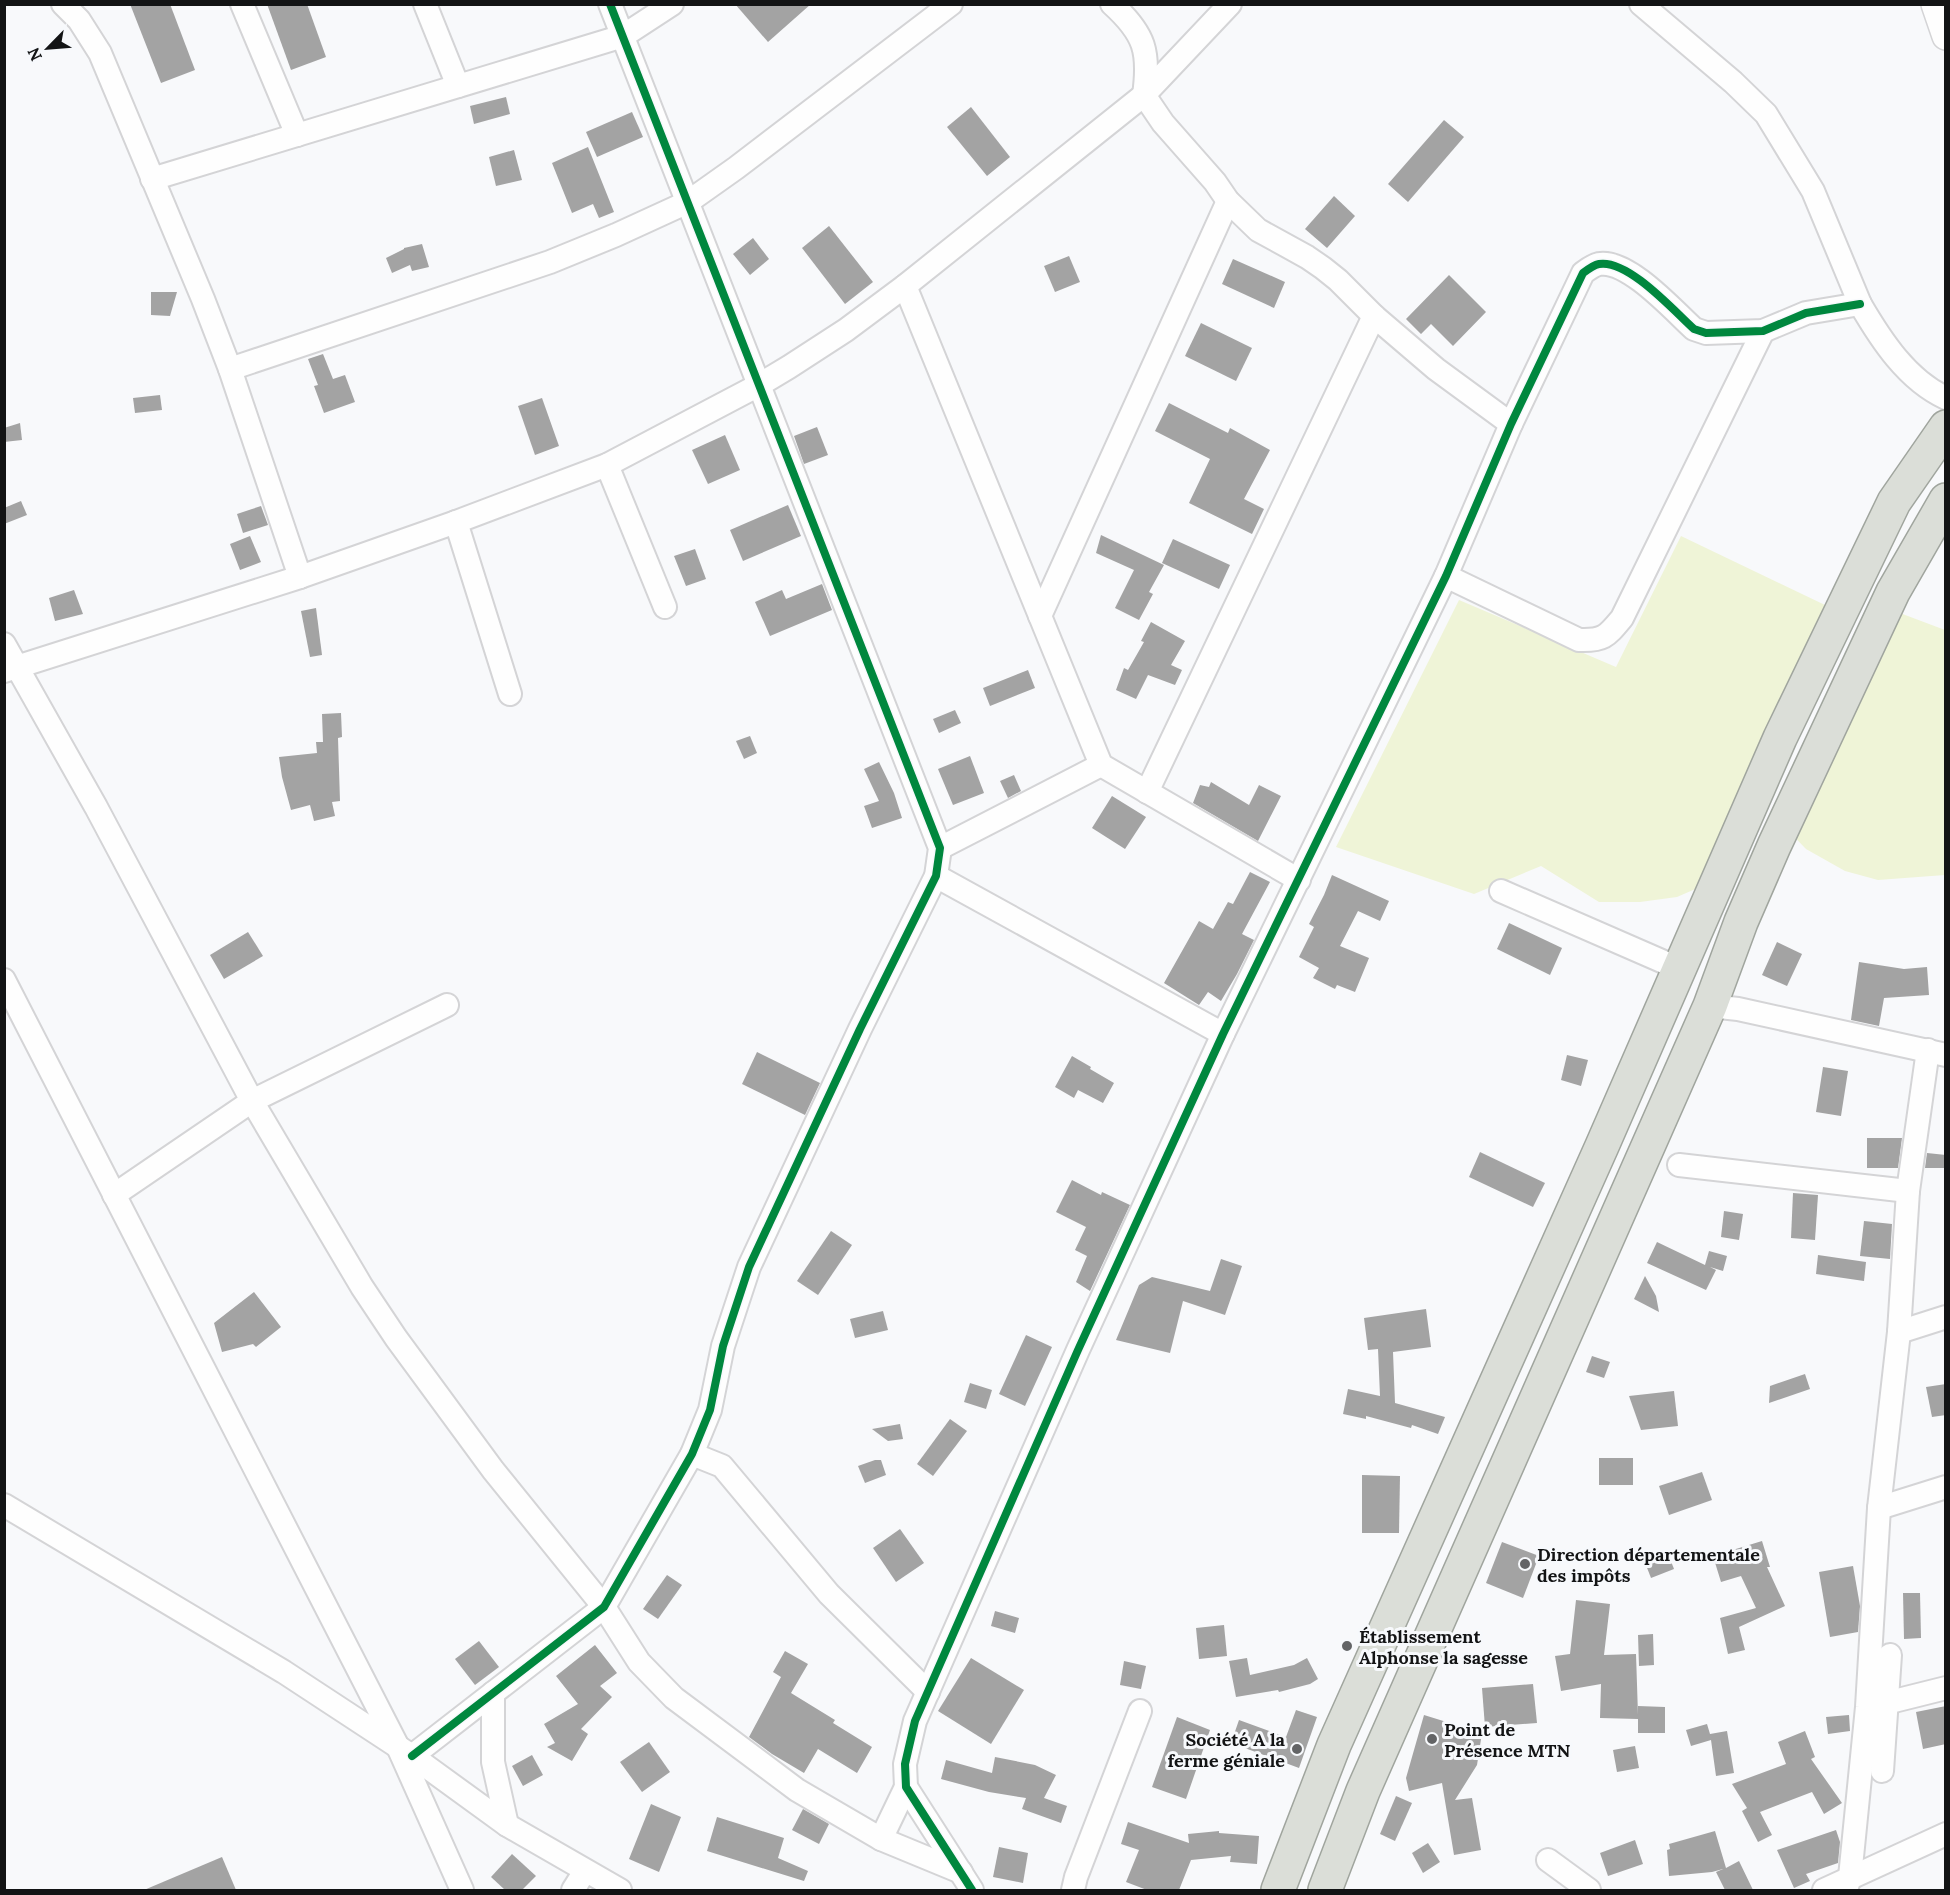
<svg xmlns="http://www.w3.org/2000/svg" width="1950" height="1895" font-family="Lora,serif">
<rect width="100%" height="100%" fill="#f8f9fb"/>
<!-- green -->
<g fill="#eff4d7">
<polygon points="1681,536 1825,605 1700,887 1677,897 1640,902 1599,902 1541,866 1474,894 1336,847 1459,600 1616,667"/>
<polygon points="1876,604 1945,630 1945,875 1878,880 1845,871 1806,849 1782,824"/>
</g>
<!-- building -->
<g fill="#a3a3a3">
<polygon points="130,4 170,4 195,70 161,83"/>
<polygon points="267,4 307,4 326,57 291,70"/>
<polygon points="735,4 811,4 768,42"/>
<polygon points="506,97 510,114 474,124 470,106"/>
<polygon points="971,107 1010,157 987,176 947,127"/>
<polygon points="632,112 643,137 597,157 586,132"/>
<polygon points="1444,120 1464,137 1408,202 1388,184"/>
<polygon points="588,147 614,212 599,218 593,204 572,213 552,163"/>
<polygon points="514,150 522,180 496,186 489,157"/>
<polygon points="1334,196 1355,216 1327,248 1305,229"/>
<polygon points="829,226 873,282 845,304 802,248"/>
<polygon points="753,238 769,259 750,275 733,254"/>
<polygon points="422,244 429,267 412,271 410,265 392,273 386,258 404,249 404,248"/>
<polygon points="1069,256 1080,282 1055,292 1044,266"/>
<polygon points="1233,259 1285,282 1274,308 1222,284"/>
<polygon points="1449,275 1486,312 1453,346 1431,324 1421,334 1406,319"/>
<polygon points="151,292 177,292 170,316 151,315"/>
<polygon points="1201,323 1252,348 1236,381 1185,356"/>
<polygon points="323,354 333,379 345,375 355,402 324,413 314,386 318,385 308,359"/>
<polygon points="160,395 162,410 135,413 133,398"/>
<polygon points="542,398 559,446 535,455 518,406"/>
<polygon points="1169,403 1228,433 1230,428 1270,450 1244,499 1264,509 1252,534 1189,503 1210,459 1155,431"/>
<polygon points="20,423 22,440 4,442 4,428"/>
<polygon points="817,427 828,455 804,464 794,436"/>
<polygon points="725,435 740,470 708,484 692,450"/>
<polygon points="21,501 27,515 4,524 4,508"/>
<polygon points="788,505 801,536 743,561 730,530"/>
<polygon points="261,506 268,525 243,533 237,514"/>
<polygon points="1101,535 1164,565 1149,592 1153,594 1139,620 1115,608 1134,570 1096,553"/>
<polygon points="250,536 261,562 240,570 230,544"/>
<polygon points="1173,539 1230,565 1219,589 1162,563"/>
<polygon points="695,549 706,579 686,586 674,556"/>
<polygon points="822,584 832,610 770,636 755,602 782,590 786,599"/>
<polygon points="74,590 83,614 55,621 49,598"/>
<polygon points="316,608 322,655 310,657 301,611"/>
<polygon points="1151,622 1185,641 1171,665 1182,670 1175,685 1148,675 1136,699 1116,690 1124,668 1128,670 1144,642 1141,641"/>
<polygon points="1028,670 1035,688 990,706 983,688"/>
<polygon points="955,710 961,723 939,733 933,719"/>
<polygon points="341,713 342,737 338,738 340,801 332,802 335,816 314,821 310,805 291,810 282,777 279,757 317,753 316,742 323,742 322,714"/>
<polygon points="750,736 757,753 744,759 736,741"/>
<polygon points="970,756 984,793 953,805 938,769"/>
<polygon points="879,762 894,793 902,818 872,828 864,806 879,801 864,769"/>
<polygon points="1014,775 1021,791 1008,798 1000,781"/>
<polygon points="1211,782 1249,805 1259,785 1281,796 1258,841 1193,803 1200,785 1209,787"/>
<polygon points="1112,796 1146,817 1125,849 1092,828"/>
<polygon points="1250,872 1270,882 1242,934 1254,940 1237,974 1221,1001 1208,992 1199,1005 1164,983 1199,921 1213,929 1228,902 1233,904"/>
<polygon points="1332,875 1389,901 1380,921 1358,911 1340,946 1369,958 1355,992 1337,985 1335,989 1313,978 1319,968 1299,957 1314,927 1309,924 1324,895"/>
<polygon points="1509,923 1562,948 1550,975 1497,949"/>
<polygon points="248,932 263,956 224,979 210,955"/>
<polygon points="1777,942 1802,954 1787,986 1762,975"/>
<polygon points="1859,962 1904,969 1927,967 1929,995 1884,998 1879,1026 1851,1020"/>
<polygon points="757,1052 820,1083 805,1115 742,1084"/>
<polygon points="1567,1055 1588,1060 1581,1086 1561,1080"/>
<polygon points="1072,1056 1091,1067 1090,1069 1114,1083 1103,1103 1078,1090 1074,1098 1055,1087"/>
<polygon points="1823,1067 1848,1071 1841,1116 1816,1112"/>
<polygon points="1867,1138 1902,1138 1898,1168 1867,1168"/>
<polygon points="1480,1152 1545,1183 1533,1207 1469,1177"/>
<polygon points="1927,1153 1946,1155 1946,1168 1925,1168"/>
<polygon points="1072,1180 1101,1195 1102,1192 1130,1205 1090,1291 1076,1282 1087,1256 1075,1250 1086,1227 1056,1212"/>
<polygon points="1793,1193 1818,1195 1815,1240 1791,1238"/>
<polygon points="1724,1211 1743,1214 1739,1240 1721,1237"/>
<polygon points="1864,1221 1892,1224 1890,1259 1860,1256"/>
<polygon points="831,1231 852,1245 818,1295 797,1281"/>
<polygon points="1657,1242 1705,1265 1709,1251 1727,1256 1723,1271 1710,1267 1716,1270 1706,1290 1647,1263"/>
<polygon points="1818,1255 1866,1262 1864,1281 1816,1274"/>
<polygon points="1221,1259 1242,1266 1225,1315 1183,1301 1170,1353 1116,1340 1139,1285 1152,1277 1210,1291"/>
<polygon points="1645,1276 1656,1296 1659,1312 1634,1299"/>
<polygon points="254,1292 281,1327 256,1347 253,1344 222,1352 214,1323"/>
<polygon points="1426,1309 1431,1347 1393,1352 1395,1403 1445,1417 1438,1434 1412,1425 1411,1428 1366,1416 1366,1419 1343,1414 1348,1389 1380,1396 1378,1349 1368,1350 1364,1318"/>
<polygon points="883,1311 888,1330 855,1338 850,1319"/>
<polygon points="1026,1335 1052,1347 1025,1406 999,1394"/>
<polygon points="1592,1356 1610,1362 1604,1378 1586,1372"/>
<polygon points="1805,1374 1810,1389 1769,1403 1770,1386"/>
<polygon points="970,1383 992,1390 986,1409 964,1402"/>
<polygon points="1946,1384 1946,1415 1932,1417 1926,1387"/>
<polygon points="1674,1391 1678,1426 1641,1430 1629,1396"/>
<polygon points="950,1419 967,1431 933,1476 917,1464"/>
<polygon points="900,1424 903,1439 888,1441 872,1429"/>
<rect x="1599" y="1458" width="34" height="27"/>
<polygon points="875,1460 881,1460 886,1475 865,1483 858,1466"/>
<polygon points="1702,1472 1712,1500 1669,1515 1659,1486"/>
<polygon points="1362,1475 1400,1476 1399,1533 1362,1533"/>
<polygon points="900,1529 924,1563 896,1582 873,1548"/>
<polygon points="1762,1541 1770,1567 1767,1567 1785,1606 1739,1627 1745,1650 1728,1654 1720,1618 1756,1608 1741,1576 1721,1582 1713,1556"/>
<polygon points="1502,1542 1539,1556 1523,1598 1486,1583"/>
<polygon points="1667,1551 1674,1569 1651,1578 1644,1560"/>
<polygon points="1853,1566 1860,1606 1858,1632 1830,1637 1819,1572"/>
<polygon points="667,1575 682,1585 658,1619 643,1609"/>
<polygon points="1903,1593 1920,1593 1921,1638 1904,1639"/>
<polygon points="1576,1600 1610,1604 1604,1655 1636,1654 1638,1715 1638,1706 1665,1707 1665,1733 1638,1733 1638,1719 1600,1718 1601,1684 1561,1691 1555,1656 1570,1654"/>
<polygon points="995,1611 1019,1618 1015,1633 991,1626"/>
<polygon points="1224,1625 1227,1656 1199,1659 1196,1628"/>
<polygon points="1653,1634 1654,1665 1639,1666 1638,1635"/>
<polygon points="479,1641 499,1667 475,1685 455,1659"/>
<polygon points="595,1645 617,1673 600,1686 612,1697 581,1729 588,1734 572,1761 547,1747 555,1743 544,1724 578,1704 556,1676"/>
<polygon points="785,1651 808,1664 791,1693 835,1720 833,1723 872,1747 857,1773 818,1749 804,1773 772,1754 749,1737 781,1677 773,1672"/>
<polygon points="971,1658 1024,1690 991,1744 938,1711"/>
<polygon points="1247,1658 1250,1675 1294,1665 1307,1658 1318,1679 1310,1684 1279,1692 1278,1690 1236,1697 1229,1661"/>
<polygon points="1124,1661 1146,1666 1141,1689 1120,1685"/>
<polygon points="1533,1684 1537,1723 1485,1727 1482,1688"/>
<polygon points="1946,1706 1946,1744 1923,1749 1916,1712"/>
<polygon points="1296,1710 1317,1717 1299,1768 1231,1743 1239,1720 1286,1737"/>
<polygon points="1424,1715 1482,1733 1477,1765 1455,1800 1472,1798 1481,1850 1454,1855 1442,1783 1409,1791 1406,1778"/>
<polygon points="1849,1715 1850,1731 1828,1734 1826,1717"/>
<polygon points="1177,1717 1210,1730 1186,1799 1152,1787"/>
<polygon points="1707,1724 1710,1734 1727,1731 1734,1773 1716,1776 1711,1740 1691,1746 1686,1730"/>
<polygon points="1805,1731 1815,1757 1811,1759 1842,1803 1824,1814 1812,1792 1760,1812 1772,1835 1758,1842 1742,1811 1747,1808 1732,1784 1786,1764 1778,1742"/>
<polygon points="649,1742 670,1772 642,1792 620,1762"/>
<polygon points="1635,1746 1639,1768 1617,1772 1613,1750"/>
<polygon points="532,1755 543,1775 523,1786 512,1766"/>
<polygon points="995,1757 1035,1765 1056,1775 1044,1798 1067,1806 1061,1823 1022,1809 1026,1798 989,1792 941,1779 946,1760 992,1773"/>
<polygon points="1396,1796 1412,1803 1395,1841 1380,1834"/>
<polygon points="651,1804 681,1817 659,1872 629,1859"/>
<polygon points="803,1809 829,1824 819,1844 792,1830"/>
<polygon points="717,1817 784,1838 778,1858 808,1871 804,1881 707,1851"/>
<polygon points="1128,1822 1189,1843 1188,1834 1219,1831 1219,1833 1259,1836 1257,1864 1230,1862 1231,1856 1191,1860 1179,1890 1147,1890 1126,1882 1139,1850 1121,1844"/>
<polygon points="1836,1830 1840,1842 1838,1863 1806,1874 1810,1881 1794,1888 1777,1850"/>
<polygon points="1715,1831 1726,1868 1739,1861 1753,1890 1725,1890 1716,1872 1723,1869 1712,1872 1669,1876 1667,1850 1670,1849 1669,1844"/>
<polygon points="1635,1840 1643,1864 1608,1876 1600,1853"/>
<polygon points="1428,1843 1440,1862 1423,1873 1412,1853"/>
<polygon points="999,1847 1028,1853 1023,1883 993,1877"/>
<polygon points="512,1854 536,1876 522,1890 505,1890 491,1877"/>
<polygon points="222,1857 236,1890 144,1890"/>
</g>
<g fill="none" stroke-linecap="round" stroke-linejoin="round">
<defs>
<g id="minor">
<polyline points="63,4 79,20 100,53 203,299 230,369 300,577 456,522 607,465 759,385 789,367 846,330 905,286 1144,95 1230,4"/>
<polyline points="242,4 297,135"/>
<polyline points="425,4 458,86"/>
<path d="M1112 4C1145 34 1150 52 1144 95L1163 123 1215 182 1228 201 1258 230 1307 257 1323 268 1338 280 1374 316 1436 369 1511 424"/>
<path d="M1641 4 1733 82 1766 114 1813 191 1860 304C1881 340 1907 380 1946 398"/>
<polyline points="152,179 623,36 672,4"/>
<polyline points="905,286 1101,765 1299,880"/>
<polyline points="230,369 550,262 616,235 688,202 736,168 951,4"/>
<polyline points="607,465 665,607"/>
<polyline points="456,522 510,694"/>
<path d="M1446 576 1579 640C1604 641 1607 636 1622 618L1763 331"/>
<polyline points="1040,616 1228,201"/>
<polyline points="4,644 96,807 252,1101 362,1287 396,1338 493,1470 604,1607 639,1662 674,1698 797,1790 881,1839 961,1872"/>
<polyline points="4,671 300,577"/>
<polyline points="1147,792 1374,316"/>
<polyline points="940,848 1101,765"/>
<polyline points="936,876 1223,1034"/>
<polyline points="1501,891 1680,969"/>
<polyline points="4,980 398,1747 462,1890"/>
<polyline points="1710,1006 1738,1009 1946,1055"/>
<polyline points="1679,1165 1908,1191"/>
<polyline points="114,1195 252,1101 447,1005"/>
<polyline points="1899,1332 1946,1317"/>
<polyline points="692,1454 722,1466 829,1594 928,1692"/>
<polyline points="4,1505 284,1672 412,1756 507,1825 620,1890"/>
<polyline points="1879,1508 1946,1487"/>
<polyline points="493,1693 493,1762 507,1825"/>
<polyline points="1874,1706 1946,1688"/>
<polyline points="412,1756 604,1607 692,1454 710,1410 723,1346 749,1267 860,1029 936,876 940,848 610,4"/>
<polyline points="1882,1771 1890,1655"/>
<polyline points="881,1839 906,1787"/>
<polyline points="1548,1860 1589,1890"/>
<polyline points="573,1890 585,1871"/>
<path d="M972 1890 906 1787 905 1764 915 1721 1078 1350 1223 1034 1446 576 1511 424 1583 273C1587 270 1594 265 1599 264 1628 259 1674 311 1694 329L1706 333 1763 331 1806 313 1860 304"/>
<polyline points="1073,1890 1076,1877 1140,1711"/>
<polyline points="1824,1890 1946,1834"/>
<polyline points="1846,1890 1850,1877 1867,1707 1879,1508 1899,1332 1908,1191 1928,1050"/>
</g>
<polyline id="tertiary" points="1935,4 1946,36"/>
<g id="trunk">
<polyline points="1278,1890 1334,1745 1602,1146 1780,738 1894,502 1946,427"/>
<polyline points="1325,1890 1363,1791 1710,1006 1741,922 1774,846 1893,592 1946,500"/>
</g>
</defs>
<!-- minor casing -->
<use href="#minor" stroke="#d4d4d6" stroke-width="26"/>
<!-- tertiary casing -->
<use href="#tertiary" stroke="#d4d4d6" stroke-width="30"/>
<!-- trunk casing -->
<use href="#trunk" stroke="#a0a59e" stroke-width="36"/>
<!-- minor -->
<use href="#minor" stroke="#fefefe" stroke-width="22"/>
<!-- tertiary -->
<use href="#tertiary" stroke="#fefefe" stroke-width="27"/>
<!-- trunk -->
<use href="#trunk" stroke="#dbded8" stroke-width="33"/>
<defs>
<g id="cycleway">
<polyline points="412,1756 604,1607 692,1454 710,1410 723,1346 749,1267 860,1029 936,876 940,848 610,4"/>
<path d="M972 1890 906 1787 905 1764 915 1721 1078 1350 1223 1034 1446 576 1511 424 1583 273C1587 270 1594 265 1599 264 1628 259 1674 311 1694 329L1706 333 1763 331 1806 313 1860 304"/>
</g>
</defs>
<!-- cycleway casing -->
<use href="#cycleway" stroke="#f7f9fc" stroke-width="11"/>
<!-- cycleway -->
<use href="#cycleway" stroke="#00873e" stroke-width="8"/>
</g>
<!-- markers -->
<g fill="#636466" stroke="#f7f9fc" stroke-width="2">
<circle cx="1525" cy="1564" r="6"/>
<circle cx="1347" cy="1646" r="6"/>
<circle cx="1432" cy="1739" r="6"/>
<circle cx="1297" cy="1749" r="6"/>
</g>
<g text-anchor="middle" dominant-baseline="central" stroke-width="6" stroke-linejoin="round" paint-order="stroke">
<!-- poi labels -->
<g font-size="18" font-weight="bold" fill="#131415" stroke="#f7f9fc" text-anchor="start">
<text x="1537" y="1554">Direction départementale<tspan x="1537" dy="21">des impôts</tspan></text>
<text x="1359" y="1636">Établissement<tspan x="1359" dy="21">Alphonse la sagesse</tspan></text>
<text x="1444" y="1729">Point de<tspan x="1444" dy="21">Présence MTN</tspan></text>
<text x="1285" y="1739" text-anchor="end">Société A la<tspan x="1285" dy="21">ferme géniale</tspan></text>
</g>
</g>
<!-- border -->
<rect width="1950" height="1895" fill="none" stroke="#131415" stroke-width="12"/>
<!-- north arrow -->
<g transform="translate(48 48) rotate(245)" stroke="#f7f9fc" stroke-width="4.5" paint-order="stroke">
<path d="M0-4.5L10 22L0 15L-10 22Z" fill="#131415"/>
<text y="-9" font-size="16" font-weight="bold" text-anchor="middle" fill="#131415">N</text>
</g>
</svg>
